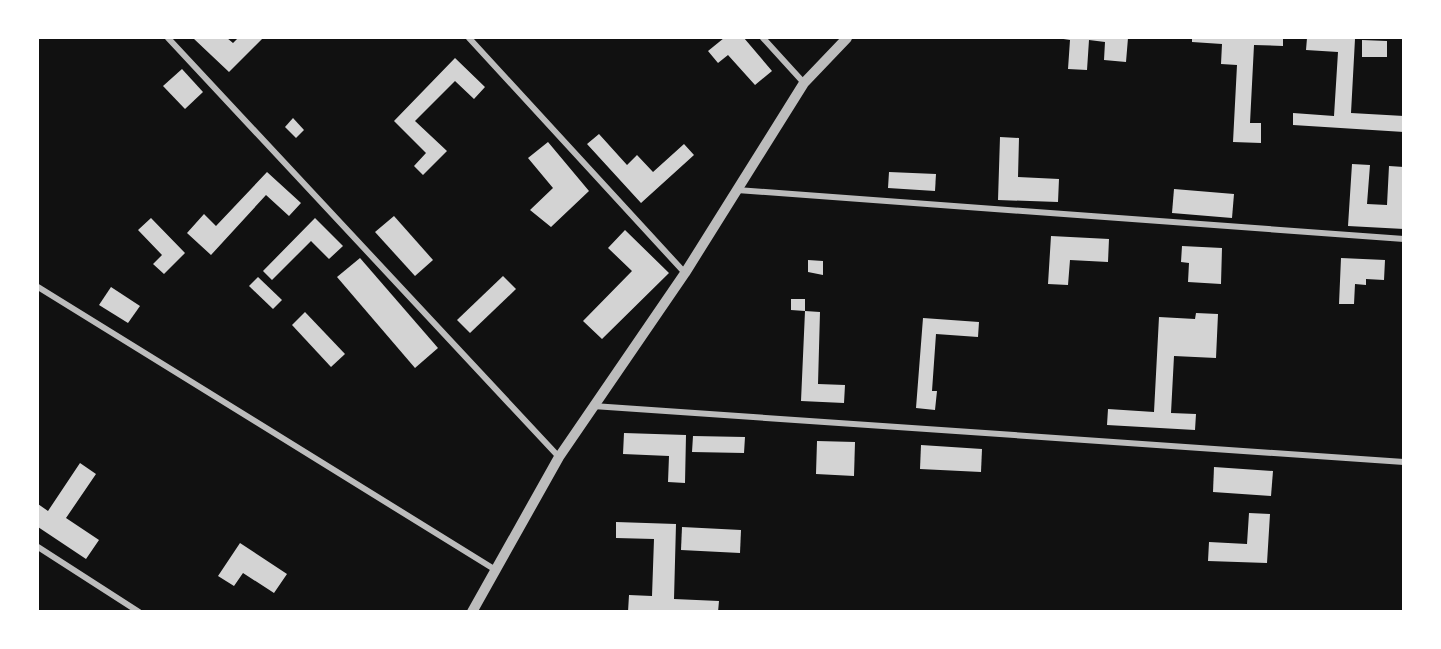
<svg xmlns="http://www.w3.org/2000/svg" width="1441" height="649" font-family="'Titillium Web',sans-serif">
<rect width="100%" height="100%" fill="#111"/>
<!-- building -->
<g fill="#d3d3d3">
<polygon points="193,38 227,38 233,43 238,38 263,38 229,72"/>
<polygon points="724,38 744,38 772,71 755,85 728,55 718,63 708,51"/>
<polygon points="1057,38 1128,38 1126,62 1104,60 1105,42 1089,40 1087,70 1068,69 1070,40"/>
<polygon points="1192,38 1283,38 1283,46 1254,45 1250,123 1261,123 1261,143 1233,142 1237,65 1221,64 1222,44 1192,42"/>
<polygon points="1307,38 1355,39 1351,113 1404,116 1404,132 1293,125 1293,113 1334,116 1338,52 1306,50"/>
<polygon points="1362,40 1387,41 1387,57 1362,57"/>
<polygon points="455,58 485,87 474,99 455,81 415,121 447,151 423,175 414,166 426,153 394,121"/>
<polygon points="182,69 203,92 185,109 163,86"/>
<polygon points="293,118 304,130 296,138 285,127"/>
<polygon points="599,134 627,165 637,155 653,172 684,144 694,155 641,203 587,144"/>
<polygon points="1000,137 1019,138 1018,177 1059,179 1058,202 998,200"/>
<polygon points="548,142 589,191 551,227 530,210 553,188 528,158"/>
<polygon points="1352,164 1370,165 1367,204 1387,205 1389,166 1404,167 1404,229 1348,226"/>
<polygon points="267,172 301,203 289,216 266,195 211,255 187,233 204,214 216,226"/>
<polygon points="889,172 936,174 935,191 888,188"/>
<polygon points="1174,189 1234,194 1232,218 1172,213"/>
<polygon points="394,216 433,260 415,276 375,232"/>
<polygon points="151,218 185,253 164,274 153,264 162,255 138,230"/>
<polygon points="315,218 343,246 329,259 311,241 272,280 263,271"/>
<polygon points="625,230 669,273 602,339 583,321 632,271 608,248"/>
<polygon points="1051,236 1109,239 1108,262 1070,260 1068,285 1048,284"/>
<polygon points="1182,246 1222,248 1221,284 1188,282 1189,263 1181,262"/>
<polygon points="360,258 438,348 415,368 337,277"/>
<polygon points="1341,258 1385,260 1384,280 1366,279 1366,285 1355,284 1354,304 1339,304"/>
<polygon points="808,260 823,261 823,275 808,272"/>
<polygon points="503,276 516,289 470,333 457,320"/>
<polygon points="258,277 282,300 273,309 249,286"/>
<polygon points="111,287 140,306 128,323 99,305"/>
<polygon points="791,299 805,299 805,311 791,310"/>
<polygon points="805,311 820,312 818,384 845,385 844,403 801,401"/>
<polygon points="305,312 345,354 331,367 292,325"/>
<polygon points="1196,313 1218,314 1216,358 1174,356 1171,413 1196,414 1195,430 1107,425 1108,409 1154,412 1159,317 1195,319"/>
<polygon points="923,318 979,322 978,337 936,334 932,391 937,391 935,410 916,408"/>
<polygon points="624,433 686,435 685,483 668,482 669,456 623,454"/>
<polygon points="693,436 745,437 744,453 692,452"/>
<polygon points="817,441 855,442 854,476 816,474"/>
<polygon points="921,445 982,449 981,472 920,469"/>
<polygon points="80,463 96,474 66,518 99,540 86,559 38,527 38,504 48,511"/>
<polygon points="1214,467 1273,471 1271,496 1213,492"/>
<polygon points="1249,513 1270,514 1267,563 1208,561 1209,542 1247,544"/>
<polygon points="616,522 676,524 674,599 719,601 718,612 628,612 629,595 652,596 654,539 616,538"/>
<polygon points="682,527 741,530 740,553 681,550"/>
<polygon points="240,543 287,574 274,593 243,573 234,586 218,576"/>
</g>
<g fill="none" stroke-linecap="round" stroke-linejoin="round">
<!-- minor -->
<g stroke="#bcbcbc" stroke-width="6">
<polyline points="168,38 559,457"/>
<polyline points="469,38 685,273"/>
<polyline points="763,38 804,83"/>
<polyline points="737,190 1404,239"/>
<polyline points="38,287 494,569"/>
<polyline points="593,406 1404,462"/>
<polyline points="38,547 139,612"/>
</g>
<!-- tertiary -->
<polyline stroke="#bcbcbc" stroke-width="10" points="472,612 559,457 685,273 804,83 847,38"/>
</g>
<!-- border -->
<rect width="1441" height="649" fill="none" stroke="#ffffff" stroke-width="78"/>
</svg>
